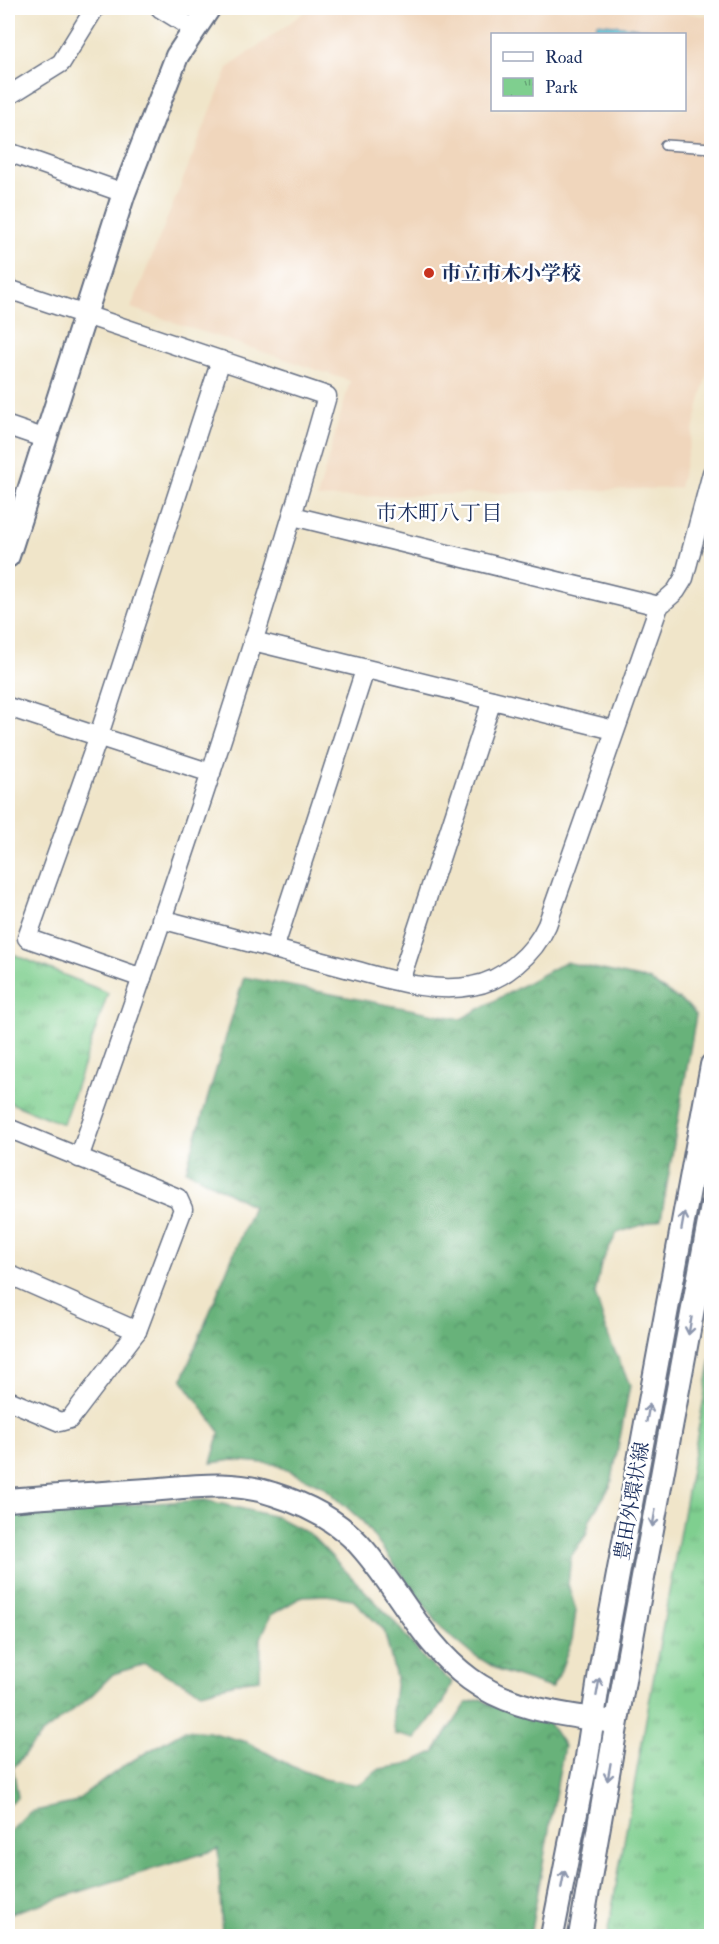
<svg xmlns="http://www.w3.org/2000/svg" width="719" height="1944" font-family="'IM FELL Double Pica','Noto Serif JP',serif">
<defs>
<pattern id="forest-crowns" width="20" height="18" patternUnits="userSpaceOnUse" patternTransform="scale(1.5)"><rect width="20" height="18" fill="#67b27a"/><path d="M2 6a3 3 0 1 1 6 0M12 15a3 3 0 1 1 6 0" fill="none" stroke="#549167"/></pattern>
<pattern id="park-tufts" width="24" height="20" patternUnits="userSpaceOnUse" patternTransform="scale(1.5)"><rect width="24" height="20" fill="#7fcf8f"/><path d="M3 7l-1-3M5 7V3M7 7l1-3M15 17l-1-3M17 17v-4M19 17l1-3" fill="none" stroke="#67a878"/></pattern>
</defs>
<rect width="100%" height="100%" fill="#fff"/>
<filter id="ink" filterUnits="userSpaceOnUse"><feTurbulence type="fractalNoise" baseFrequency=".0167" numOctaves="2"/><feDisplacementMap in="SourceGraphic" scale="12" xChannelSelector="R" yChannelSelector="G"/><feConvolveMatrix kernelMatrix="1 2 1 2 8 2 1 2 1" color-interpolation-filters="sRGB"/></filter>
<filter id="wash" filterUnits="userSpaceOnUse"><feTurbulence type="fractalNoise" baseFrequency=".008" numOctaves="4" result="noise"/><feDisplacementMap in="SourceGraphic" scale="24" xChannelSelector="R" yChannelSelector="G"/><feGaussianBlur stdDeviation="1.35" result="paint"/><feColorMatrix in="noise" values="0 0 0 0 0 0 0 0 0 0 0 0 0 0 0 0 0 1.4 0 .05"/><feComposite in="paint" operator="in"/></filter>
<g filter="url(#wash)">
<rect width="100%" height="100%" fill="#f0e5c9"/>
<!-- built -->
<path fill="#f0d6bc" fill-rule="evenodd" d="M310 8H657L711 17V179L701 235 711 237V357L679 488 317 498 350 381 131 308 228 68ZM492 34H684V110H492Z"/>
<!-- forest -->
<g fill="url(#forest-crowns)" stroke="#41706c" stroke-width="1.5">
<polygon points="565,962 649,980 687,1005 696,1015 661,1219 617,1233 601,1264 595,1294 609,1338 630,1385 611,1485 590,1519 586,1535 571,1556 568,1584 576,1611 572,1640 559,1675 551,1688 500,1671 471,1653 442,1629 363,1522 324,1487 274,1464 233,1460 211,1463 220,1432 182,1380 253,1206 186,1170 244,977 461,1019"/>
<polygon points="205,1500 277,1517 310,1534 392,1619 426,1661 452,1682 444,1702 415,1739 395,1734 392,1712 396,1678 384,1630 352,1599 327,1595 303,1596 271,1615 261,1638 260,1679 243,1681 202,1692 145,1664 113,1674 91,1696 41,1735 13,1768 18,1797 8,1805 8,1516 15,1511"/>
<polygon points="481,1699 493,1706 546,1719 564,1746 530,1936 222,1936 218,1849 8,1914 8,1834 30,1812 73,1803 125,1765 185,1730 209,1732 247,1742 291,1766 324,1779 358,1785 380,1769 406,1765 434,1752 467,1703"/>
</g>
<!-- park -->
<g fill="url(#park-tufts)" stroke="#4d7f76" stroke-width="1.5">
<polygon points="8,952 108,993 63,1124 8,1102"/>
<polygon points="711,1359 711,1936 607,1936"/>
</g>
<!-- water -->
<polygon fill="#5cc6d7" stroke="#3c7a9a" stroke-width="1.5" points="597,23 678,33 677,34 595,34"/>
</g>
<g filter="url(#ink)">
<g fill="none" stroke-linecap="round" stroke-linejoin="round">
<defs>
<polyline id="service" points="665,145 712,148"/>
<g id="minor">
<polyline points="160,8 194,29"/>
<polyline points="8,96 61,63 95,8"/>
<polyline points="8,152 124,193"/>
<path d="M8 289 327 396C254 653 168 906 79 1158"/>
<polyline points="8,426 46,439"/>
<polyline points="293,516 659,606"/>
<polyline points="253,641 614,730"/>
<polyline points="8,707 211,773"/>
<path d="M161 919C223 935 284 952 346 968 386 978 430 994 472 986 503 981 534 954 547 925L659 606 676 591 684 578 712 473"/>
<polyline points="274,949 365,670"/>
<polyline points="142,978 27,938 98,738 221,360"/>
<polyline points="400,981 492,700"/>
<polyline points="8,1128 178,1198 183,1209 137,1331 70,1419 60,1422 8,1400"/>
<polyline points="8,1274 137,1331"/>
</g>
<g id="tertiary">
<polyline points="8,556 124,193 177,56 209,8"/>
<path d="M8 1500C54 1496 101 1493 148 1490 189 1487 233 1480 273 1494 308 1505 341 1522 364 1550 401 1593 424 1646 470 1679 511 1709 559 1714 607 1721"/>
<polyline points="552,1936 587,1757 600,1672 712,1065"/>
<polyline points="580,1936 625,1675 712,1206"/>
</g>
</defs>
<!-- service casing -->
<use href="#service" stroke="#666f83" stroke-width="12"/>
<!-- minor casing -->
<use href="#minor" stroke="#666f83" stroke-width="21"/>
<!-- tertiary casing -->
<use href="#tertiary" stroke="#666f83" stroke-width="26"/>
<!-- path -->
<polyline stroke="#666f83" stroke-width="4" stroke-dasharray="1.5 4.5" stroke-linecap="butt" points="710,1809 712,1809"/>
<!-- service -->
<use href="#service" stroke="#fff" stroke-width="9"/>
<!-- minor -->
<use href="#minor" stroke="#fff" stroke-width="18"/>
<!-- tertiary -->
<use href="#tertiary" stroke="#fff" stroke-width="22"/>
</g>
<!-- one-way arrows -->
<defs><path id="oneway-shaft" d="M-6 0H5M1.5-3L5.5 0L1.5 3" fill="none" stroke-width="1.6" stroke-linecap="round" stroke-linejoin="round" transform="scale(1.5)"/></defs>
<g stroke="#8d97ae">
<use href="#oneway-shaft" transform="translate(683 1221) rotate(-80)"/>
<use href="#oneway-shaft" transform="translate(690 1326) rotate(100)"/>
<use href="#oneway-shaft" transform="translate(648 1413) rotate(-80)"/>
<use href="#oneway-shaft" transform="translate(654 1518) rotate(100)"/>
<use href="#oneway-shaft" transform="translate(598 1687) rotate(-80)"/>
<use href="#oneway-shaft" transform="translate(609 1772) rotate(100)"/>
<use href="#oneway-shaft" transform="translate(563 1879) rotate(-79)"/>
</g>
</g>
<!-- markers -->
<circle fill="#c8321e" stroke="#fff" stroke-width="2" cx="429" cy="273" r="6"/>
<g text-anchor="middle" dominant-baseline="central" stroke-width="5" stroke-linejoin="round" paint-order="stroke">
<!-- poi labels -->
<g font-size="20" font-weight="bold" fill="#1b2f5e" stroke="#fff" text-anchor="start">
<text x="441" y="273">市立市木小学校</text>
</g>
<!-- street labels -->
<g font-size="20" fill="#1b2f5e" stroke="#fff">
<text transform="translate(632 1501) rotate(-80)">豊田外環状線</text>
</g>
<!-- neighbourhood labels -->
<g font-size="21" fill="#1b2f5e" stroke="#fff">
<text x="439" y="513">市木町八丁目</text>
</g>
</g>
<!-- margin -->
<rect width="719" height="1944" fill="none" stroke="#fff" stroke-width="30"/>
<!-- legend -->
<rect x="491" y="33" width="195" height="78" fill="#ffffff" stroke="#a4acbf" stroke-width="1.5"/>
<rect x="503" y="52" width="30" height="9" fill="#ffffff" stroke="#a4acbf" stroke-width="1.5"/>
<text x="545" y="63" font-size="18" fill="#1b2f5e">Road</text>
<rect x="503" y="78" width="30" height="18" fill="url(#park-tufts)" stroke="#a4acbf" stroke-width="1.5"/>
<text x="545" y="93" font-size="18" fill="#1b2f5e">Park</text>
</svg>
